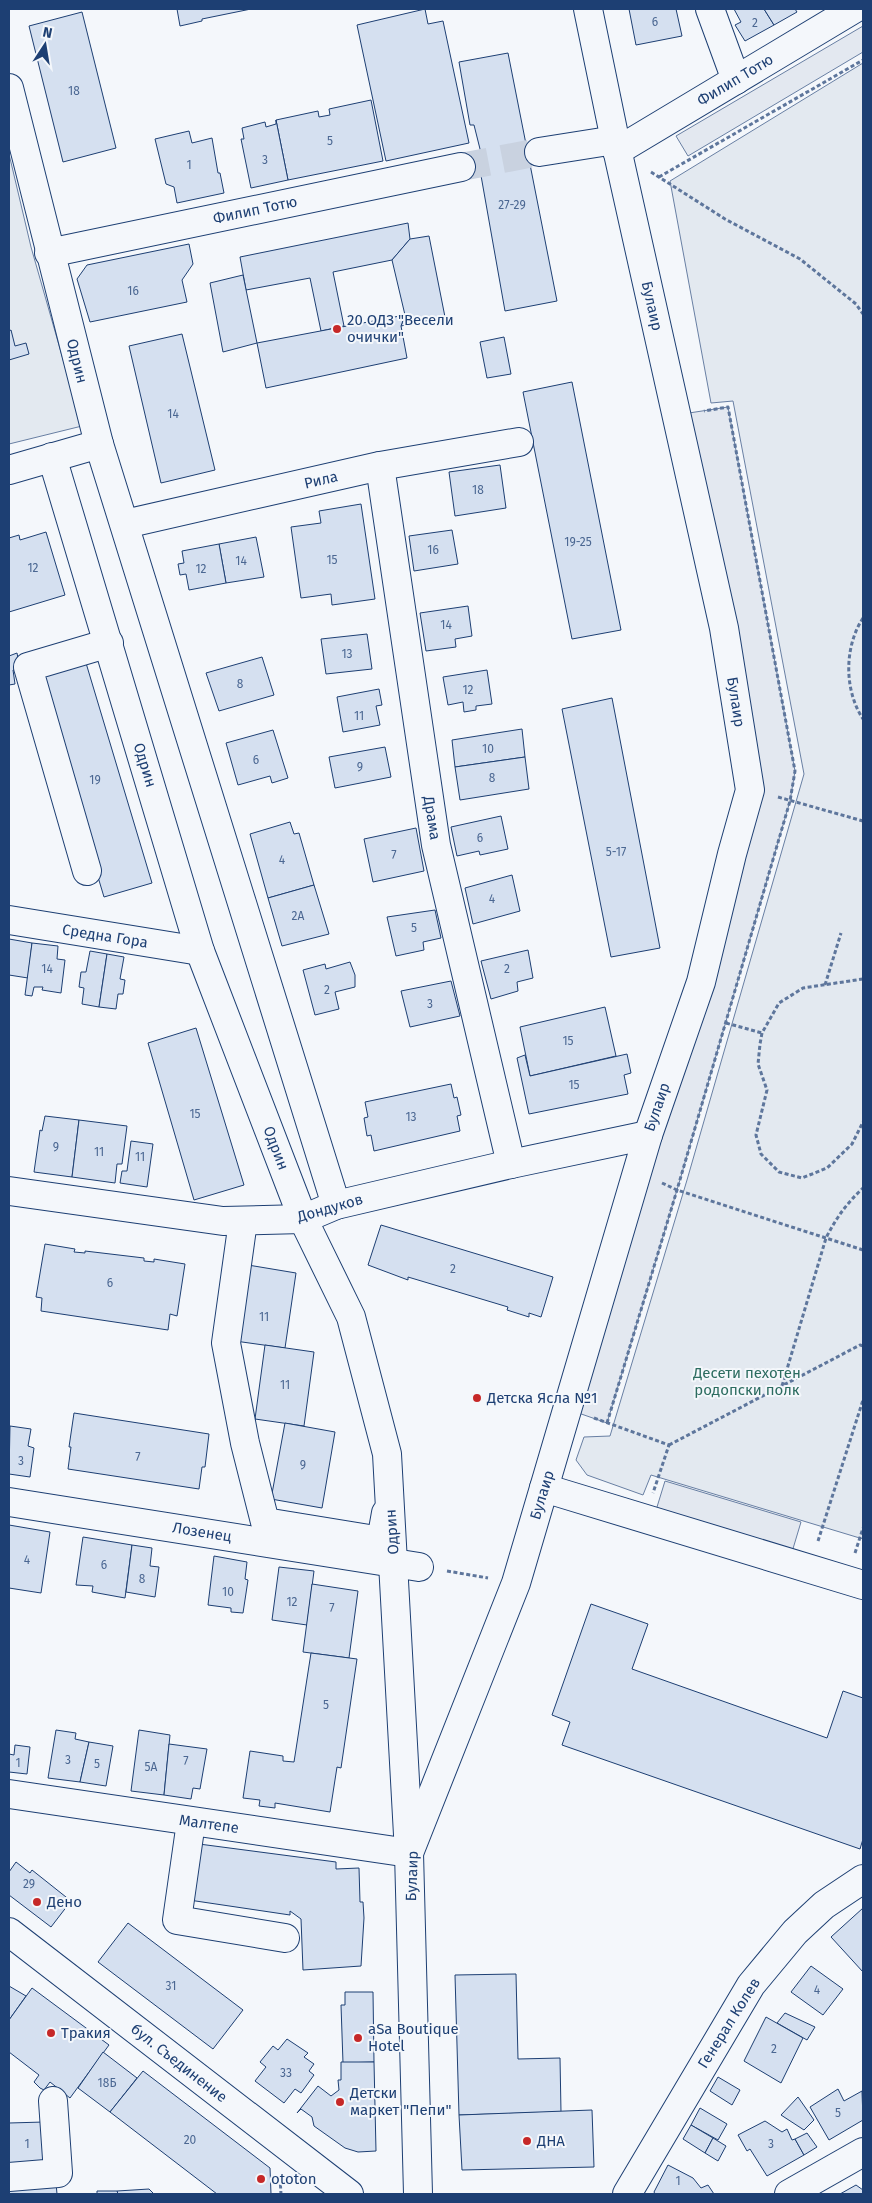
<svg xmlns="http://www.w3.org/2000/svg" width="872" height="2203" font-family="'Fira Sans',sans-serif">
<rect width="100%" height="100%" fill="#f4f7fb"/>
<!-- green -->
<g fill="#e3e9f0" stroke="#687fa3">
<polygon points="863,63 863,1539 651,1475 643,1495 587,1475 576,1460 584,1437 610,1436 687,1180 804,774 733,401 711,403 670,181"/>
<polygon points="9,154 31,247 82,426 9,444"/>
</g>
<!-- parking -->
<g fill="#e3e8f0" stroke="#687fa3">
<polygon points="863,26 863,52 688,156 676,136"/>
<polygon points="728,407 795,771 790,801 677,1190 607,1423 567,1409 750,790 676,415"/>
<polygon points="665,1481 801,1522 789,1562 653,1520"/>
</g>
<!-- building -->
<g fill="#d5e0f0" stroke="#1d3f73">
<polygon points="177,9 251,9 202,19 202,21 180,26"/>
<polygon points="425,9 428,24 443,21 469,143 386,161 357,25"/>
<polygon points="629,9 676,9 682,36 636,45"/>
<polygon points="734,9 764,9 774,25 745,41 735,25 741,22"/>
<polygon points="764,9 795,9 797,12 774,25"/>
<polygon points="82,12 116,148 63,162 29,26"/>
<polygon points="508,53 557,301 505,311 477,153 481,153 474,125 470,125 459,62"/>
<polygon points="371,100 383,161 288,180 276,120 318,111 319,117 330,115 329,109"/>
<polygon points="276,120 288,180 251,188 241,139 244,139 242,128 265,122 266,127 276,124"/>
<polygon points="189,131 192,143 212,138 218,173 220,173 224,193 177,203 174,187 166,184 155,139"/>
<polygon points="408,223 410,239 392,260 333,272 344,326 321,331 310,278 246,290 240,257"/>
<polygon points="429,236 445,317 401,326 405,315 392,260 410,239"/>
<polygon points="189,244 193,264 182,280 187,302 90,322 77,279 87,265"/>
<polygon points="243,275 257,343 223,352 210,283"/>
<polygon points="405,315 401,326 407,358 266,388 257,343"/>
<polygon points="11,330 15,346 26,343 29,354 9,360 9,331"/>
<polygon points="182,334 215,470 161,483 129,346"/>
<polygon points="504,337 511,374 487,378 480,342"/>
<polygon points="572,382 621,630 572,639 523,392"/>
<polygon points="500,465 506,508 455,516 449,472"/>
<polygon points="361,504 375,599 332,605 331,594 301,598 291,527 321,523 319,511"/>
<polygon points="452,530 458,564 414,571 409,536"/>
<polygon points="46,532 65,595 9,612 9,538 19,535 20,540"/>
<polygon points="256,537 264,577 226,583 219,544"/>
<polygon points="219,544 226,583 189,590 186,574 180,575 178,564 184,563 182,551"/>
<polygon points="468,606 472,636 455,639 456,647 426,651 420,613"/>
<polygon points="367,634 372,669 326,674 321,639"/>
<polygon points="17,653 20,669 13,670 15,684 9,685 9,656"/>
<polygon points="262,657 274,695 219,711 206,673"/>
<polygon points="86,663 152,883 104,897 38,677"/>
<polygon points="487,670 492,704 476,706 476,710 464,712 463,702 448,705 443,677"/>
<polygon points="379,689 382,705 376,706 380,725 343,732 337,697"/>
<polygon points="612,698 660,948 611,957 562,709"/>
<polygon points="522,729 525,757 455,767 452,740"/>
<polygon points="273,730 288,778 272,783 270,776 238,785 226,743"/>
<polygon points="385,747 391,777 335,788 329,757"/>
<polygon points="525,757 529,789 460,800 455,767"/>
<polygon points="501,816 508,849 480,855 479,851 457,856 451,827"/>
<polygon points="290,822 294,834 299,833 314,885 268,898 250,834"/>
<polygon points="416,828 424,871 373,882 364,839"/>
<polygon points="512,875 520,911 473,924 465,888"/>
<polygon points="314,885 329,934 282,946 268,898"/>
<polygon points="435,910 441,938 423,942 424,950 396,956 387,917"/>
<polygon points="9,939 32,943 28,978 9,975"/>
<polygon points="32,943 58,946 57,959 65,960 61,993 42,990 43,987 34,987 32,996 25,995"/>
<polygon points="528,950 533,978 517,982 518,991 491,999 481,961"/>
<polygon points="90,951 107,954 99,1007 82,1004 84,988 79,987 81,972 86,972"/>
<polygon points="107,954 124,957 120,979 125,980 123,994 118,994 116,1009 99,1007"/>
<polygon points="350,962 355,975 355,987 335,992 339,1009 315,1015 303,970 325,964 326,969"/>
<polygon points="451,981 460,1016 410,1027 401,991"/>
<polygon points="605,1007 616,1056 530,1076 520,1027"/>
<polygon points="196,1028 244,1185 194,1200 148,1043"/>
<polygon points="627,1054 631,1073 624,1075 628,1094 529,1114 517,1058 525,1055 530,1076"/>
<polygon points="451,1084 454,1098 457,1097 461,1115 457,1116 460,1131 374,1151 371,1135 367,1136 364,1118 368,1117 365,1102"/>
<polygon points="45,1116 79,1120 72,1177 34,1172 40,1130 42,1131"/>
<polygon points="79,1120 127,1126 122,1164 117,1164 115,1183 72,1177"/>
<polygon points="131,1141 153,1144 147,1187 120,1183 122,1171 127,1171"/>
<polygon points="381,1225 553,1277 541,1317 529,1313 529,1317 507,1310 508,1307 408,1277 408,1280 368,1265"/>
<polygon points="45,1244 75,1249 74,1252 85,1253 85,1251 144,1258 144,1261 154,1262 154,1259 185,1264 177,1316 170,1314 168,1330 41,1311 42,1298 36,1297"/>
<polygon points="248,1265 296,1273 285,1348 235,1341"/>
<polygon points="265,1345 314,1352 304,1426 255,1419"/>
<polygon points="74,1413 209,1434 205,1467 202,1467 199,1489 68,1469 71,1447 69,1447"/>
<polygon points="285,1423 335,1432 322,1508 271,1499"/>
<polygon points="10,1426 31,1429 28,1446 34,1448 30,1477 9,1474"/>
<polygon points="9,1525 50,1532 41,1593 9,1588"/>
<polygon points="83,1537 132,1545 125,1598 92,1592 93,1586 76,1585"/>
<polygon points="132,1545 152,1548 150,1566 159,1567 155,1597 126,1592"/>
<polygon points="214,1556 247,1562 245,1579 248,1580 243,1613 231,1612 231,1608 208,1605"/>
<polygon points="279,1567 314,1571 307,1625 272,1620"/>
<polygon points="312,1584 358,1591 349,1658 303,1652"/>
<polygon points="591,1604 648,1624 632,1669 827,1738 843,1691 863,1698 863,1839 860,1849 562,1745 570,1722 552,1715"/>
<polygon points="311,1653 357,1659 341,1768 337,1767 330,1812 275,1803 275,1808 259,1806 260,1800 243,1798 250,1751 283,1756 283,1761 294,1762"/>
<polygon points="56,1730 76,1733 75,1739 89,1742 80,1782 48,1778"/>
<polygon points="139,1730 170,1735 164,1795 131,1791"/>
<polygon points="89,1742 113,1746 106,1786 80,1782"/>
<polygon points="169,1744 207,1749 200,1789 193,1788 191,1799 164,1795"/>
<polygon points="15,1745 30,1747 27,1774 9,1772 9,1754 14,1755"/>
<polygon points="199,1844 336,1862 336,1869 359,1868 360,1902 363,1902 364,1918 361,1966 303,1970 301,1919 290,1911 290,1915 189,1900"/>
<polygon points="16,1862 30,1873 32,1870 71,1901 51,1927 9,1895 9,1872"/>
<polygon points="863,1908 863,1972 831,1937"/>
<polygon points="128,1923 243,2010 213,2049 98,1962"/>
<polygon points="811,1966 843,1989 823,2015 791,1992"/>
<polygon points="516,1974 518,2059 560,2058 561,2112 459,2115 455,1975"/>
<polygon points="9,1986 26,1996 9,2020"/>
<polygon points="32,1988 109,2045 70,2098 50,2082 44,2090 40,2088 34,2082 39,2075 9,2052 9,2020"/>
<polygon points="345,1992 373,1992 374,2062 343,2063 341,2005 345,2005"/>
<polygon points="785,2013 815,2027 807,2040 777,2023"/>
<polygon points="766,2017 803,2038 781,2083 744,2061"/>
<polygon points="287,2039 308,2053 304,2057 314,2064 309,2071 314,2075 301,2093 295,2089 284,2103 255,2081 266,2067 260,2062 273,2046 278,2050"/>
<polygon points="103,2052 137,2078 110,2112 78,2088"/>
<polygon points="341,2062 374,2062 376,2151 358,2152 345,2148 314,2126 312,2117 301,2109 297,2113 318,2086 331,2096 339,2090 338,2080 341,2080"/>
<polygon points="143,2071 270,2168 271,2194 217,2194 110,2112"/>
<polygon points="718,2077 740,2090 732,2105 710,2091"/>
<polygon points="838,2089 844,2101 862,2091 863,2120 829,2140 810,2107"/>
<polygon points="798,2097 814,2120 804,2130 781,2115"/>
<polygon points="700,2108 727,2124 718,2140 691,2125"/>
<polygon points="592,2110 594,2167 462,2170 459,2115"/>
<polygon points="765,2121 782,2132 787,2129 792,2140 795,2139 804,2155 767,2176 750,2149 747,2151 738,2135"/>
<polygon points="44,2122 46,2165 9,2167 9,2123"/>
<polygon points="691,2125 713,2138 705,2153 683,2139"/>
<polygon points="807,2133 817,2147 804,2155 795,2139"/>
<polygon points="713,2138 726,2146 718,2161 705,2153"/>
<polygon points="668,2165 693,2178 701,2188 708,2185 714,2194 655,2194 654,2192"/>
<polygon points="56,2183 57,2194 9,2194 9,2186"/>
<polygon points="856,2185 863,2190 863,2194 840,2194"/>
<polygon points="149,2189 154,2194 118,2194 117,2191"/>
<polygon points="97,2191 117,2191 118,2194 97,2194"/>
</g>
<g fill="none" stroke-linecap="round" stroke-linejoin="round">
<!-- minor-tunnel -->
<polyline stroke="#c9d2e0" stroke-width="28" stroke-dasharray="28 14" stroke-linecap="butt" points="461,167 539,152"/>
<defs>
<g id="minor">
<polyline points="710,9 736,80"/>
<polyline points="9,88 99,444 336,1205"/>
<polyline points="617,151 854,9"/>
<polyline points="539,152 615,140"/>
<polyline points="49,253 461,167"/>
<polyline points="52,457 200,951 303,1219 351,1317 387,1454 409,1853 418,2194"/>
<polyline points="380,466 436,845 511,1164"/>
<polyline points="9,470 99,444"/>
<polyline points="125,524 380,466 519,442"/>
<polyline points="87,871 28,667 109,643"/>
<polyline points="9,920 200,951"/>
<polyline points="9,1191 223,1221 303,1219 336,1205 511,1164 648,1135"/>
<polyline points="243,1221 226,1343 245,1443 265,1522 381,1541 386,1513"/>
<polyline points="544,1488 863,1585"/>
<polyline points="9,1502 419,1567"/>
<polyline points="9,1794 409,1853"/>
<polyline points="191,1822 177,1920 285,1938"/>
<polyline points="409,1853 516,1583 648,1135 701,982 732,854 750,790 724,628 615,140 588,9"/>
<polyline points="9,2177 58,2173 53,2101"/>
<polyline points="627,2194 751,1985 795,1932 824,1905 863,1879"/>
<polyline points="789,2194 863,2152"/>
</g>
<polyline id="major" points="9,1932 349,2194"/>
</defs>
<!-- minor casing -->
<use href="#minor" stroke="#1d3f73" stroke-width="30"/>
<!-- major casing -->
<use href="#major" stroke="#1d3f73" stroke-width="30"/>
<!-- path -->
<g stroke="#5e769c" stroke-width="3" stroke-dasharray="4 2.5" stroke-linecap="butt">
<polyline points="651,172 725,219 800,259 856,304 863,314"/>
<polyline points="659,177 863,60"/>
<path d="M863 618C844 647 844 690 863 719"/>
<polyline points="778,797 863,821"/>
<polyline points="863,979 803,988 779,1003 762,1033 760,1044 758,1064 767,1090 756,1135 761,1154 779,1172 802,1178 827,1168 852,1144 863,1122"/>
<polyline points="825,985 841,933"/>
<polyline points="726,1023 762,1033"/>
<polyline points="662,1183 677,1190 863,1250"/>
<path d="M782 1386 826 1238C836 1218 847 1203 863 1188"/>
<polyline points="594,1418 669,1445 653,1493"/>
<polyline points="607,1423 677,1190 790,801 795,771 728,407 704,411"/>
<polyline points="669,1445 860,1345 863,1346"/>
<polyline points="818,1541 863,1400"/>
<polyline points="855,1553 863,1528"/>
<polyline points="447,1571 488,1578"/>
<polyline points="280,2178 281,2194"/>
</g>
<!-- minor -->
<use href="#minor" stroke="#f4f7fb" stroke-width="28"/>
<!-- major -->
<use href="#major" stroke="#f4f7fb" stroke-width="28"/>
</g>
<!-- markers -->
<g fill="#c62828" stroke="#f4f7fb" stroke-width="2">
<circle cx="337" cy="329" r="5"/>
<circle cx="477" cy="1398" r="5"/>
<circle cx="37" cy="1902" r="5"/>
<circle cx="51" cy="2033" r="5"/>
<circle cx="358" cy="2038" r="5"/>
<circle cx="340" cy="2102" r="5"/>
<circle cx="527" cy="2141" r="5"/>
<circle cx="261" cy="2179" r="5"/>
</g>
<g text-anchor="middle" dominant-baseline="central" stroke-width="4" stroke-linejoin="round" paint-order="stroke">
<!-- number labels -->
<g font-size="12" fill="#4b6792">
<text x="655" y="22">6</text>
<text x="755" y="23">2</text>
<text x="74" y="91">18</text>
<text x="330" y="141">5</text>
<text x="265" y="160">3</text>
<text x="189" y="165">1</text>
<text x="512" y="205">27-29</text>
<text x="133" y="291">16</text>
<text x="173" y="414">14</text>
<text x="478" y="490">18</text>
<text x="578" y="542">19-25</text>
<text x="433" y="550">16</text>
<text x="332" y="560">15</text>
<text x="241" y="561">14</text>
<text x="33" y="568">12</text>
<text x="201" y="569">12</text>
<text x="446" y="625">14</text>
<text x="347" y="654">13</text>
<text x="240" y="684">8</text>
<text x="468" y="690">12</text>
<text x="359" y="716">11</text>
<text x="488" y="749">10</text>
<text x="256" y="760">6</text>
<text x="360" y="767">9</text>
<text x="492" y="778">8</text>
<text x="95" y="780">19</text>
<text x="480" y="838">6</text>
<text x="616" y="852">5-17</text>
<text x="394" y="855">7</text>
<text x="282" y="860">4</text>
<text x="492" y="899">4</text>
<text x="298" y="916">2А</text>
<text x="414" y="928">5</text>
<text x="47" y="969">14</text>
<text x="507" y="969">2</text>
<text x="327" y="990">2</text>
<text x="430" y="1004">3</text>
<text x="568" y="1041">15</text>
<text x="574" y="1085">15</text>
<text x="195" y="1114">15</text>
<text x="411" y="1117">13</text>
<text x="56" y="1147">9</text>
<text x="99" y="1152">11</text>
<text x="140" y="1157">11</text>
<text x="453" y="1269">2</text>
<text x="110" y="1283">6</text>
<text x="264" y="1317">11</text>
<text x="285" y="1385">11</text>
<text x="138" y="1457">7</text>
<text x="21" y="1461">3</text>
<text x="303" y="1465">9</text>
<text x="27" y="1560">4</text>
<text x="104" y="1565">6</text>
<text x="142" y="1579">8</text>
<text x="228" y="1592">10</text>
<text x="292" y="1602">12</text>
<text x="332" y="1608">7</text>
<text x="326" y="1705">5</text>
<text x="68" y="1760">3</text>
<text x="186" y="1761">7</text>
<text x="18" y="1763">1</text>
<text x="97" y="1764">5</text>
<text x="151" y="1767">5А</text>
<text x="29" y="1884">29</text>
<text x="171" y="1986">31</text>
<text x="817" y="1990">4</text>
<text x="774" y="2049">2</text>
<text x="286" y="2073">33</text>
<text x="107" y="2083">18Б</text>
<text x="838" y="2113">5</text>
<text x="190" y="2140">20</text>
<text x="27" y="2144">1</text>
<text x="771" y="2144">3</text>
<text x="678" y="2181">1</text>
</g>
<!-- street labels -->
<g font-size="15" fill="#1d3f73" stroke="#f4f7fb">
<text transform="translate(735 80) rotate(-31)">Филип Тотю</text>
<text transform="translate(255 210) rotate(-12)">Филип Тотю</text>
<text transform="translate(652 306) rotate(77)">Булаир</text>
<text transform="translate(77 361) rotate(76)">Одрин</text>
<text transform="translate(321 480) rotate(-13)">Рила</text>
<text transform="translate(736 702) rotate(81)">Булаир</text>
<text transform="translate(145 765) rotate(73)">Одрин</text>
<text transform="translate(432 818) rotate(81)">Драма</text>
<text transform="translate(105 936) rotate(9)">Средна Гора</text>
<text transform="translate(657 1107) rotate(-71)">Булаир</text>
<text transform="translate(276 1148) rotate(69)">Одрин</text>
<text transform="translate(330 1208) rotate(-16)">Дондуков</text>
<text transform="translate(542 1495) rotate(-73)">Булаир</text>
<text transform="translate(202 1532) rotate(9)">Лозенец</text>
<text transform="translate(392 1532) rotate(-94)">Одрин</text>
<text transform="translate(209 1824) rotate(8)">Малтепе</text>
<text transform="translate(412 1876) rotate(-88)">Булаир</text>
<text transform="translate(729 2023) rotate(-58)">Генерал Колев</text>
<text transform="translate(179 2063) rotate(38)">бул. Съединение</text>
</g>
<!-- poi labels -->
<g font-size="15" fill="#1d3f73" stroke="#f4f7fb" text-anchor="start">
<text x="347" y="320">20 ОДЗ "Весели<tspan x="347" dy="17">очички"</tspan></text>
<text x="487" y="1398">Детска Ясла №1</text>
<text x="47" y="1902">Дено</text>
<text x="368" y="2029">aSa Boutique<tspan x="368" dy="17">Hotel</tspan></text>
<text x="61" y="2033">Тракия</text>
<text x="350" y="2093">Детски<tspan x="350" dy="17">маркет "Пепи"</tspan></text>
<text x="537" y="2141">ДНА</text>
<text x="271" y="2179">ototon</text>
</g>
<!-- park labels -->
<g font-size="15" fill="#2c6c60" stroke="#f4f7fb">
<text x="747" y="1373">Десети пехотен<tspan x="747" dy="17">родопски полк</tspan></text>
</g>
</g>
<!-- border -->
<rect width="872" height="2203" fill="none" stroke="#1d3f73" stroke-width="20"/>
<!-- north arrow -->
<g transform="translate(45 45) rotate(12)" stroke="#f4f7fb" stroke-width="4" paint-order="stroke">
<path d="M0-4L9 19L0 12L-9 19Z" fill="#1d3f73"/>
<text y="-8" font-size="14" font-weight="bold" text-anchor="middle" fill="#1d3f73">N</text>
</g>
</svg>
